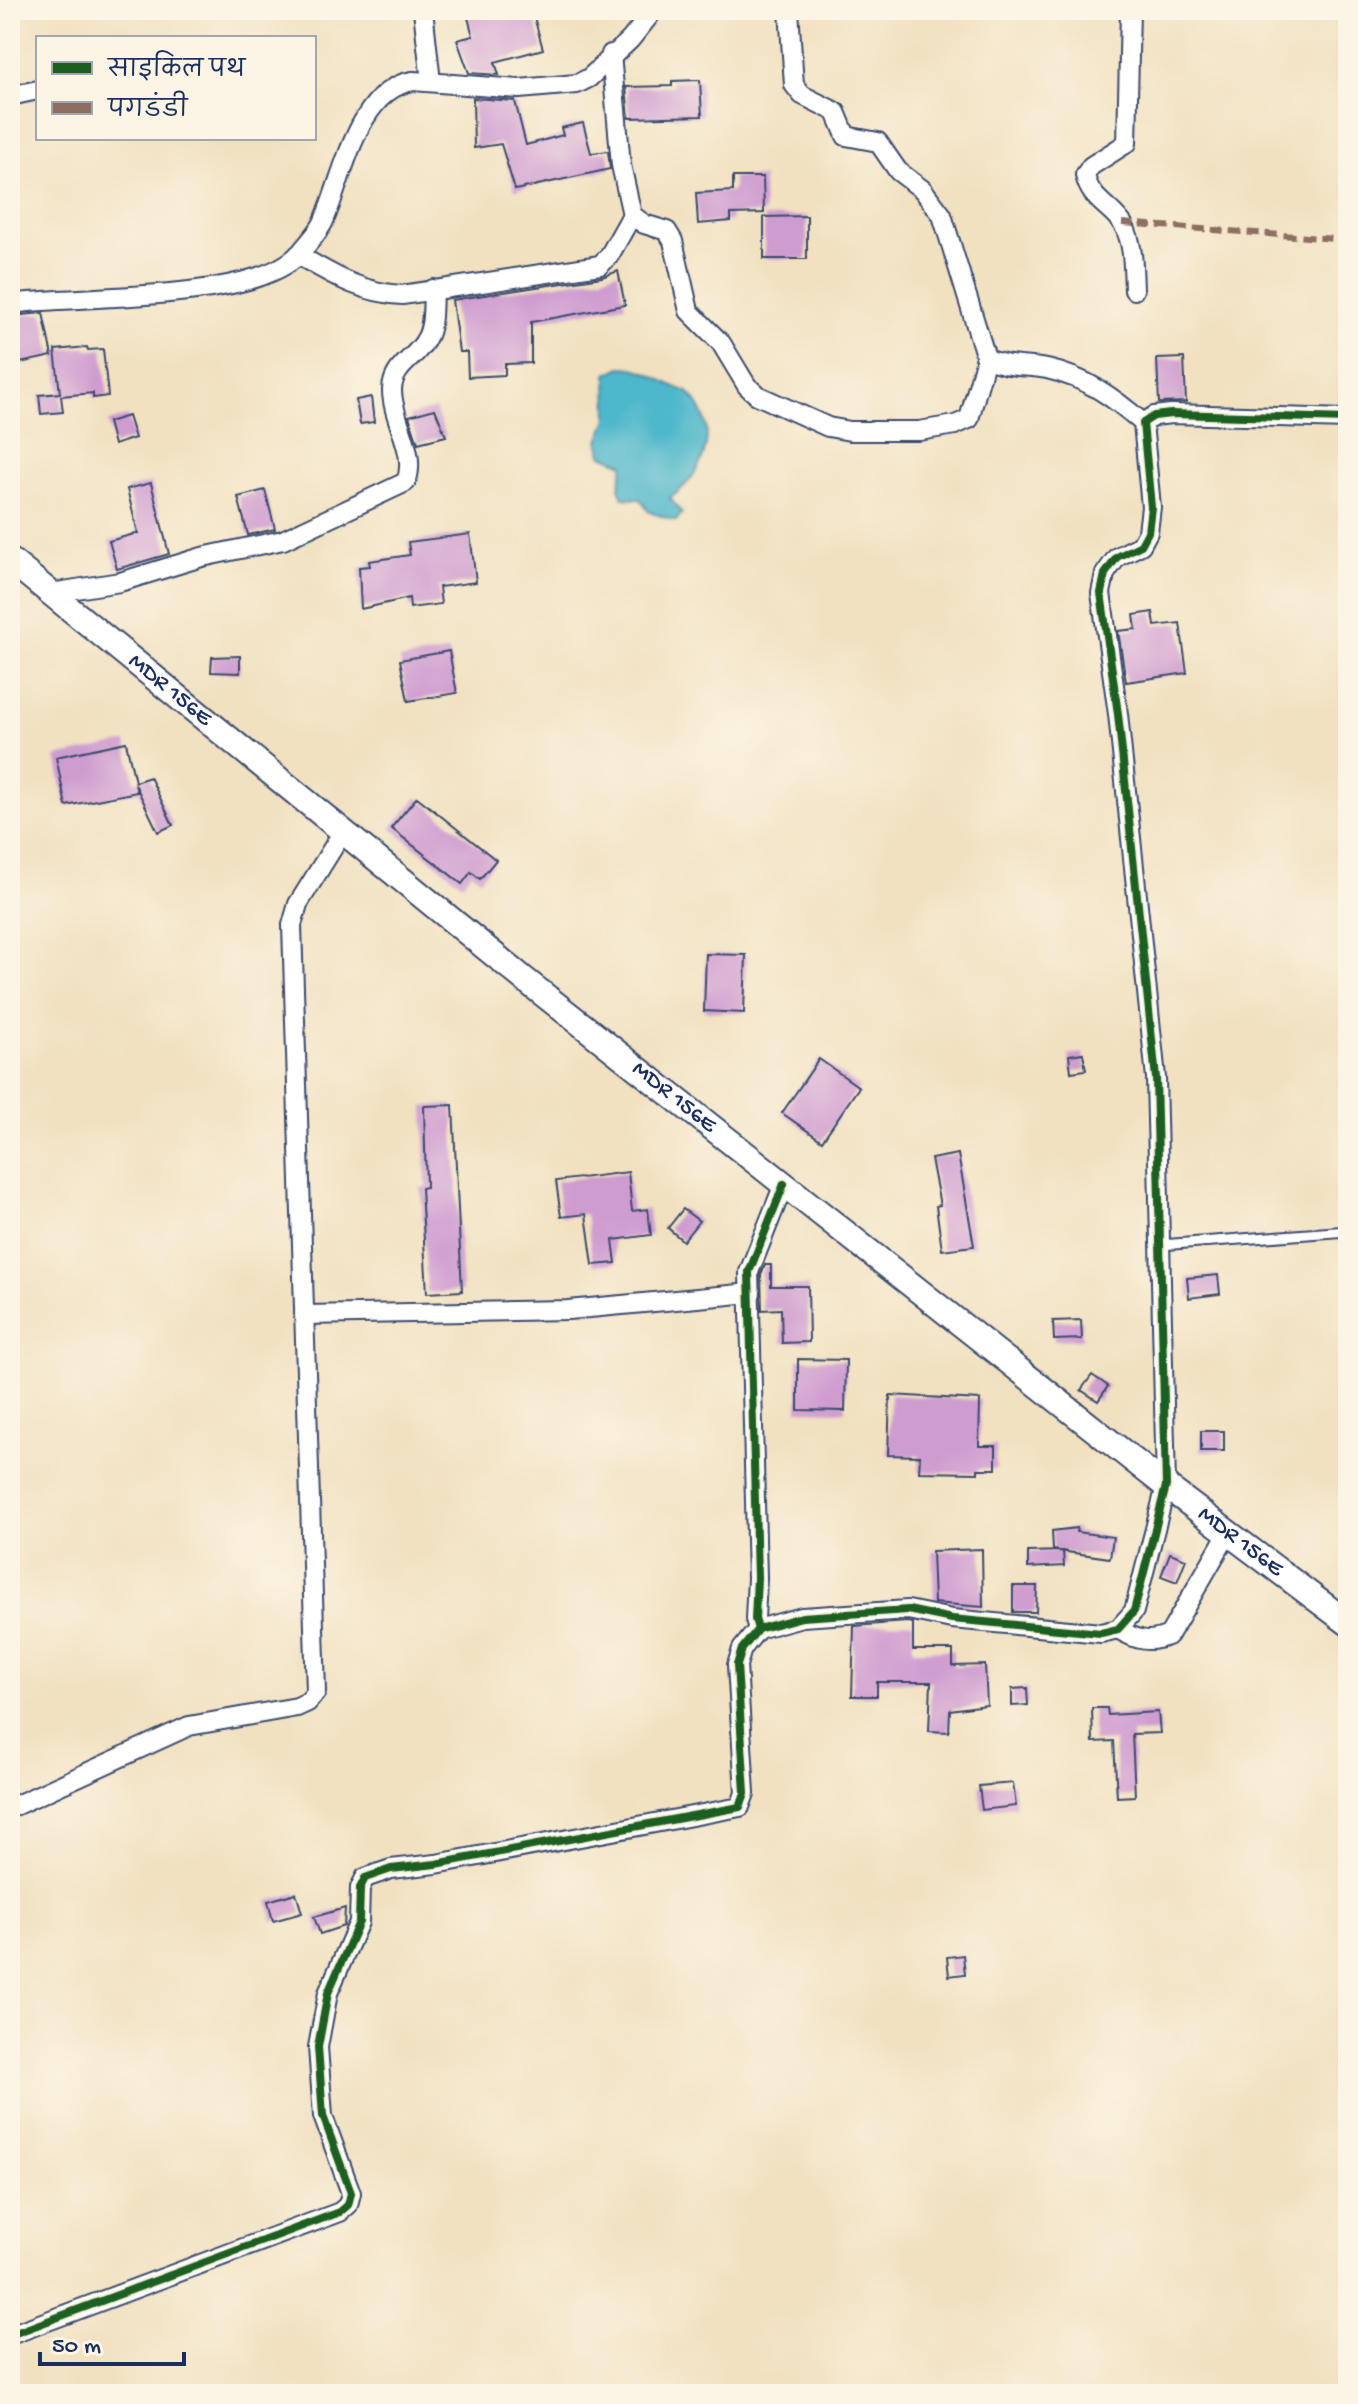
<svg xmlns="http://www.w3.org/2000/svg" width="1358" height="2404" font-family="'Gochi Hand','Playpen Sans Deva',sans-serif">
<rect width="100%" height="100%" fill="#fcf5e5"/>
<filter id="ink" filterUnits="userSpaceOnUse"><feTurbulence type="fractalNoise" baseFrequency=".0125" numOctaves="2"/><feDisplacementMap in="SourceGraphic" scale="16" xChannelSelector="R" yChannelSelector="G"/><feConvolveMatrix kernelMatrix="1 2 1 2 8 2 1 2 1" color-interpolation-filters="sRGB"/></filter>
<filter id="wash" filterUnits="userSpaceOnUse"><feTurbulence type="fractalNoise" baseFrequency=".006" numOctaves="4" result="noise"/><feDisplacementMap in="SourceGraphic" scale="32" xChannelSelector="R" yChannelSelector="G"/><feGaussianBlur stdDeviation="1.8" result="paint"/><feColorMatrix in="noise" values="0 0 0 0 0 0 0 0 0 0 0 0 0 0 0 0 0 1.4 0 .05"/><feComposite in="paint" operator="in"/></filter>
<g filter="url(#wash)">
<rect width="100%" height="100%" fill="#f1e1c1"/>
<!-- water -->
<path fill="#4eb7cb" stroke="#347394" stroke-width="2" d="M621 367C649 367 663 385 688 392 722 427 706 473 670 498L682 513 676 521 649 512 640 499 623 498 619 488 624 464 602 455 599 441 608 418 607 374Z"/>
<g id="blocks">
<!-- building -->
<g fill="#cf9cd0">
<polygon points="466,10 532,10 543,49 495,62 499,75 469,73 457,40 473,36"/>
<polygon points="700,80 702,116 629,118 626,87 672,86 672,81"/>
<polygon points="473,98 515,101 526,145 563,135 561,128 583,123 591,153 608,151 610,169 515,190 501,144 474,148"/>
<polygon points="733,177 763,177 764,213 731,214 731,221 698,224 696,193 733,191"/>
<polygon points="807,216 807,259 764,259 764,217"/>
<polygon points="618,271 625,305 531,322 531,363 505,364 505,375 468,377 467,352 459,352 452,300 602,277"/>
<polygon points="43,313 52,356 20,363 11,316"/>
<polygon points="87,347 88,350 103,349 108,396 93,398 93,393 61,396 63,412 41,414 39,395 60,393 55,350"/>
<polygon points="1184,358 1186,402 1159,403 1157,359"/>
<polygon points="371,397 374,422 360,424 356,400"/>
<polygon points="435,409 446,436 418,443 409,416"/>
<polygon points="128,416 135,438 114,445 108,422"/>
<polygon points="151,483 169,554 117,569 109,541 138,533 127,489"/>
<polygon points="265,490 275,529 248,535 238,497"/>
<polygon points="470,534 476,582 439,587 441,604 410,608 409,598 361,609 359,567 370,566 369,561 410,555 408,542"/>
<polygon points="1153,612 1155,626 1180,623 1187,673 1126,682 1118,631 1136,629 1134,615"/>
<polygon points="449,651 457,693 408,701 400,660"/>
<polygon points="240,656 240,673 211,672 212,657"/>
<polygon points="126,742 135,782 150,777 173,825 158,832 135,784 137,792 66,806 56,757"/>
<polygon points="417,797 496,860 480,879 471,872 462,884 391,828"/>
<polygon points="706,954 746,955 744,1013 704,1011"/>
<polygon points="1083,1053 1086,1070 1071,1072 1069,1055"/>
<polygon points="819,1059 859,1087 822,1141 782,1113"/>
<polygon points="453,1105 462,1291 427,1293 421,1188 426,1187 424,1106"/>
<polygon points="958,1154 974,1246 942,1250 936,1206 940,1205 931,1159"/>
<polygon points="628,1172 632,1211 648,1209 651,1235 613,1240 616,1263 593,1265 586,1214 561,1217 556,1181"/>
<polygon points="683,1209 699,1221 683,1241 668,1228"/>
<polygon points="765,1265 771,1265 771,1286 808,1286 809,1342 782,1343 781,1309 762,1310 761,1274"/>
<polygon points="1218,1275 1220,1294 1189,1298 1187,1278"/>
<polygon points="1081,1320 1082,1339 1054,1340 1053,1321"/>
<polygon points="798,1359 846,1360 845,1411 798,1410"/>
<polygon points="1092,1375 1108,1386 1098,1401 1081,1390"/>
<polygon points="890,1395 980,1400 979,1446 996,1446 996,1469 978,1469 978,1473 919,1472 920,1456 888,1455"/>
<rect x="1201" y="1431" width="23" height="20"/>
<polygon points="1077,1528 1076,1532 1113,1537 1110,1558 1053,1550 1052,1531"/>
<polygon points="982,1549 983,1607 934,1603 932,1551"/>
<polygon points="1063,1551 1064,1566 1028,1568 1028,1552"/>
<polygon points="1170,1553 1186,1559 1177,1582 1161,1576"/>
<polygon points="1013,1586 1037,1586 1036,1612 1013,1612"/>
<polygon points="907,1622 913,1623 913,1650 953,1650 953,1666 985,1665 987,1705 950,1710 949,1732 929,1731 931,1682 877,1682 877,1696 852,1696 854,1626"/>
<polygon points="1027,1688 1028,1705 1012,1706 1012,1689"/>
<polygon points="1092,1708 1107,1708 1108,1715 1158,1712 1160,1733 1132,1734 1135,1796 1117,1797 1114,1741 1093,1742"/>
<polygon points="1013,1783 1016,1806 982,1810 979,1786"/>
<polygon points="296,1893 302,1913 273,1921 268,1901"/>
<polygon points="345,1908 344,1926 320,1934 314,1917"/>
<polygon points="963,1955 965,1974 949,1976 947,1957"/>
</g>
</g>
</g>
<g filter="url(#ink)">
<use href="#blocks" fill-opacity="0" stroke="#3b4a6d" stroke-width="2"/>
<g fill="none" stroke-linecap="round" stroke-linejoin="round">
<defs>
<polyline id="lane" points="1160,1245 1348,1231"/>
<g id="street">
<polyline points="423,10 431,82"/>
<path d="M789 10 794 85 802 95 836 112 846 136 878 142 898 171 923 190 942 215 986 358C1006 368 1026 365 1047 369 1087 378 1113 397 1143 423"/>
<path d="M1130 10 1127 143 1091 166 1085 175C1090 201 1112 206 1124 226 1134 245 1133 270 1134 290"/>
<polyline points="611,54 621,165 632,215 644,224 667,231 673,241 689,311 721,343 747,386 757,395 828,427 850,431 919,431 955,425 969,419 986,358"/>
<polyline points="10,96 38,90"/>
<path d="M298 255C333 275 361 293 402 295L600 265 609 256 632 215"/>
<path d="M10 304C78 294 256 304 301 252 308 243 318 233 323 223 343 179 357 89 413 81L519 89 577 84 589 78 630 40 654 10"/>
<path d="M51 593 120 582 202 557 283 540 406 482C418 452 392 421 392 390 393 365 416 359 426 339 434 326 432 304 433 289"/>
<polyline points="784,1184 749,1272 757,1578 755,1619 758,1629 802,1617 908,1610 952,1619 1101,1633 1118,1629 1134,1611 1166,1486 1156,1078 1118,714 1101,593 1105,574 1117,557 1141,545 1148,532 1151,507 1143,423 1154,416 1171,414 1348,419"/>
<polyline points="304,1315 568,1310 751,1293"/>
<path d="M1118 1629C1136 1640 1150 1644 1169 1635L1228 1533"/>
<polyline points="10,1808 189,1726 297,1707 308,1702 316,1692 292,925 298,904 344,830"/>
<polyline points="10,2335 340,2212 348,2205 351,2193 323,2116 318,2047 328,1993 359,1922 360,1888 365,1878 391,1869 436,1864 740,1807 745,1793 737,1665 742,1649 758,1629"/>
</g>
<g id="secondary">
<path id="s1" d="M10 560 524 979 1166 1486 1348 1623"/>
</g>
</defs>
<!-- lane casing -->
<use href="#lane" stroke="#3b4a6d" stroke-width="13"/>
<!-- street casing -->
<use href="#street" stroke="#3b4a6d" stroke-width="22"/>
<!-- secondary casing -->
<use href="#secondary" stroke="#3b4a6d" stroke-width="28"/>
<!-- lane -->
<use href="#lane" stroke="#fff" stroke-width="9"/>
<!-- street -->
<use href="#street" stroke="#fff" stroke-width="18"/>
<!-- secondary -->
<use href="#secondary" stroke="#fff" stroke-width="24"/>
<!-- quiet -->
<polyline stroke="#8d6e63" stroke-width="6" stroke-dasharray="12 6" stroke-linecap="butt" points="1122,223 1348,240"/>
<defs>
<g id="cycleway">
<polyline points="784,1184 749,1272 757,1578 755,1619 758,1629 802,1617 908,1610 952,1619 1101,1633 1118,1629 1134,1611 1166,1486 1156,1078 1118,714 1101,593 1105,574 1117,557 1141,545 1148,532 1151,507 1143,423 1154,416 1171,414 1348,419"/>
<polyline points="10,2335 340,2212 348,2205 351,2193 323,2116 318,2047 328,1993 359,1922 360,1888 365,1878 391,1869 436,1864 740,1807 745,1793 737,1665 742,1649 758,1629"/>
</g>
</defs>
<!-- cycleway casing -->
<use href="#cycleway" stroke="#fcf5e5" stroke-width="13"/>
<!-- cycleway -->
<use href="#cycleway" stroke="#1b5e20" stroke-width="8"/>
</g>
</g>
<g text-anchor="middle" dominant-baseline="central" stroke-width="6" stroke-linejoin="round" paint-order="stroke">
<!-- street labels -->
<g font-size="24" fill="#1b2f5e" stroke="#fcf5e5">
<text stroke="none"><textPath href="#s1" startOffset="206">MDR 156E</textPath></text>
<text stroke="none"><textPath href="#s1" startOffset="854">MDR 156E</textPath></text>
<text stroke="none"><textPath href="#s1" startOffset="1574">MDR 156E</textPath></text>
</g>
</g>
<!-- margin -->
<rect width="1358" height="2404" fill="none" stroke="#fcf5e5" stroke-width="40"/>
<!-- legend -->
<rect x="36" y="36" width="280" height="104" fill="#fcf5e5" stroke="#a2a6af" stroke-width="2"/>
<rect x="52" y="62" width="40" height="12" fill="#1b5e20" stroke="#a2a6af" stroke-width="2"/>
<text x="108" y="76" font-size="24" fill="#1b2f5e">साइकिल पथ</text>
<rect x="52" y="102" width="40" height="12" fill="#8d6e63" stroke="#a2a6af" stroke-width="2"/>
<text x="108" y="116" font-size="24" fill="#1b2f5e">पगडंडी</text>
<!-- scale -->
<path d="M40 2352v12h144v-12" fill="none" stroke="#1b2f5e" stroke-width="4"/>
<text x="52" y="2352" font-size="24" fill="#1b2f5e" stroke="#fcf5e5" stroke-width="6" paint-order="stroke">50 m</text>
</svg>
